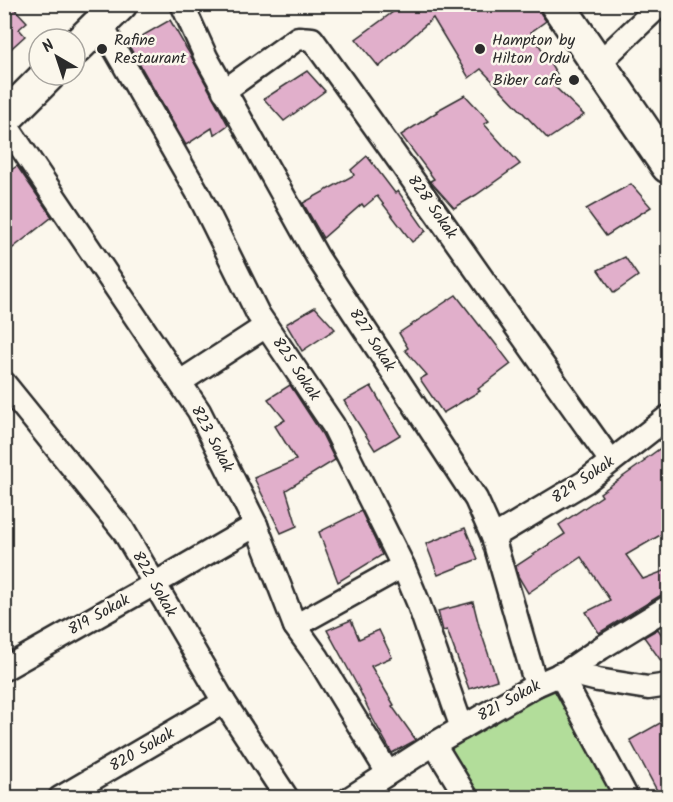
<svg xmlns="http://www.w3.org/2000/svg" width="673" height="802" font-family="Kalam,sans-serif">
<rect width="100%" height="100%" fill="#fbf7ec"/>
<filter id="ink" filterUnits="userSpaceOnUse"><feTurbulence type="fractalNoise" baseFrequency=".0167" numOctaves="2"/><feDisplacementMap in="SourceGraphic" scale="12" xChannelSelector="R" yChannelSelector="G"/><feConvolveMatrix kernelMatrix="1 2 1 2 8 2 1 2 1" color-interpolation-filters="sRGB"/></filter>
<g filter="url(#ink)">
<!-- green -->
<polygon fill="#b2dd9a" stroke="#6e8462" stroke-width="1.5" points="554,688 565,696 618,797 481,797 451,748"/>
<!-- building -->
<g fill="#e1afcb" stroke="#2b2b2b" stroke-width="1.5">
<polygon points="4,4 10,4 27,22 19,29 25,36 4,55"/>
<polygon points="404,4 538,4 541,14 546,21 531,32 557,74 548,80 584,115 548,139 481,69 469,78 433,18 379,67 356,39"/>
<polygon points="170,20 188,51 228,125 214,135 212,128 186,145 128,44"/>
<polygon points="307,71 325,91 284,121 264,99"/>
<polygon points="465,95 489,121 484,124 520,164 476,195 454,208 430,181 434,179 401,135 437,112 436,111"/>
<polygon points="367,156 395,193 398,191 426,231 412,242 377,196 364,207 362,204 323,238 303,203 354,175 351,170"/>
<polygon points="17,166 52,217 4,255 4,175"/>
<polygon points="631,184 651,207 606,236 586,209"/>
<polygon points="625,257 638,276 614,293 598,270"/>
<polygon points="456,295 490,339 491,338 511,364 478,389 480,391 443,413 420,379 427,375 405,350 408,348 399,333"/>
<polygon points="315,307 335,329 302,351 286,324"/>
<polygon points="290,385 322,434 335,460 286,490 297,526 281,533 254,478 296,460 275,426 285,420 268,399"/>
<polygon points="371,386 400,435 375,450 344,401"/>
<polygon points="669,442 669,530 626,555 643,579 669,569 669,594 661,595 599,633 586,612 610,600 581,557 528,593 518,576 516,566 565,534 559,525 602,496 600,493 645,461 644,460"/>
<polygon points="361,511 382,555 338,582 319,532"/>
<polygon points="465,528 478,559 438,575 426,544"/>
<polygon points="473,602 479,626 497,680 469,689 447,630 443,631 438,611"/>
<polygon points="351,620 359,639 379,630 392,657 371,666 394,705 392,706 416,740 392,753 373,719 358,687 327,630"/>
<polygon points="658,629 669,646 669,672 644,637"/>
<polygon points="669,718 669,798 661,798 630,740"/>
</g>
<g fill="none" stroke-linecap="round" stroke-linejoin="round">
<defs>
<g id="minor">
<polyline points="182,4 206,57 318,258 476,499 493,537 536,685"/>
<polyline points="100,23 199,195 258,314 333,425 403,566 418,602 462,728"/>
<polyline points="599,63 661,4"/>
<path d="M224 91 298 38 312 39C413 178 511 321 611 461"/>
<polyline points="4,122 199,411 256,525 295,626 318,658 388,773"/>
<polyline points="180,382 266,326"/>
<polyline points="4,383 123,530 224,702 287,798"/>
<polyline points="493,537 585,482 668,417"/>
<polyline points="295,626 403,566"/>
<polyline points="4,669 154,584 256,525"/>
<polyline points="566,672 598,680 648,688 668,685"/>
<polyline points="560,674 627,798"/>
<polyline points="434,744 467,798"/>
<polyline points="60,798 224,702"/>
<polyline points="350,798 434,744 536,685 566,672 601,648 668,607"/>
</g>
<g id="secondary">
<polyline points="557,4 668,166"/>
<polyline points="75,48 120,4"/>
<polyline points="4,119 48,75"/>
</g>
</defs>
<!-- minor casing -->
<use href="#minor" stroke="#2b2b2b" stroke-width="27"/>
<!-- secondary casing -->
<use href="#secondary" stroke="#2b2b2b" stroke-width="38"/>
<!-- minor -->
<use href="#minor" stroke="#fbf7ec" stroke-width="22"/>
<!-- secondary -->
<use href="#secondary" stroke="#fbf7ec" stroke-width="33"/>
</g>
</g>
<!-- markers -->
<g fill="#2b2b2b" stroke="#fbf7ec" stroke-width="2">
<circle cx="102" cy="49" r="6"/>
<circle cx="480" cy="49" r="6"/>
<circle cx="574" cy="80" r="6"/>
</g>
<g text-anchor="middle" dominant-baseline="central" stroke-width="5" stroke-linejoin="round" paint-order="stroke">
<!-- poi labels -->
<g font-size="16" fill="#2b2b2b" stroke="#fbf7ec" text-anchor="start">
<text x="114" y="40">Rafine<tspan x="114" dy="18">Restaurant</tspan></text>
<text x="492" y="40">Hampton by<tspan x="492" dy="18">Hilton Ordu</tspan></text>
<text x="562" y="80" text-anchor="end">Biber cafe</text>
</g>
<!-- street labels -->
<g font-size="16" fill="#2b2b2b" stroke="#fbf7ec">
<text transform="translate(432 207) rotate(55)">828 Sokak</text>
<text transform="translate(372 340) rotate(57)">827 Sokak</text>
<text transform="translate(296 369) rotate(56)">825 Sokak</text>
<text transform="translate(212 439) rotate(62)">823 Sokak</text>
<text transform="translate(583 480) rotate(-34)">829 Sokak</text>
<text transform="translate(154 584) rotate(60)">822 Sokak</text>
<text transform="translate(99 615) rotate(-29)">819 Sokak</text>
<text transform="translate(509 701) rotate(-29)">821 Sokak</text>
<text transform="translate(142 750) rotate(-30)">820 Sokak</text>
</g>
</g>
<!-- margin -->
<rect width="673" height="802" fill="none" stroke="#fbf7ec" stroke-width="24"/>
<rect x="12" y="12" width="649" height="778" fill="none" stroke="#2b2b2b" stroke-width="2" filter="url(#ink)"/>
<!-- north arrow -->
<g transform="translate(57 57) rotate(321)"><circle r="28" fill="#fbf7ec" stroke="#a8a59f" stroke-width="1.5"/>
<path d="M0-4.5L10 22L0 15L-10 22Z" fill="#2b2b2b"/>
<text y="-9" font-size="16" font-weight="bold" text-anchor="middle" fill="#2b2b2b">N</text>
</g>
</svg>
